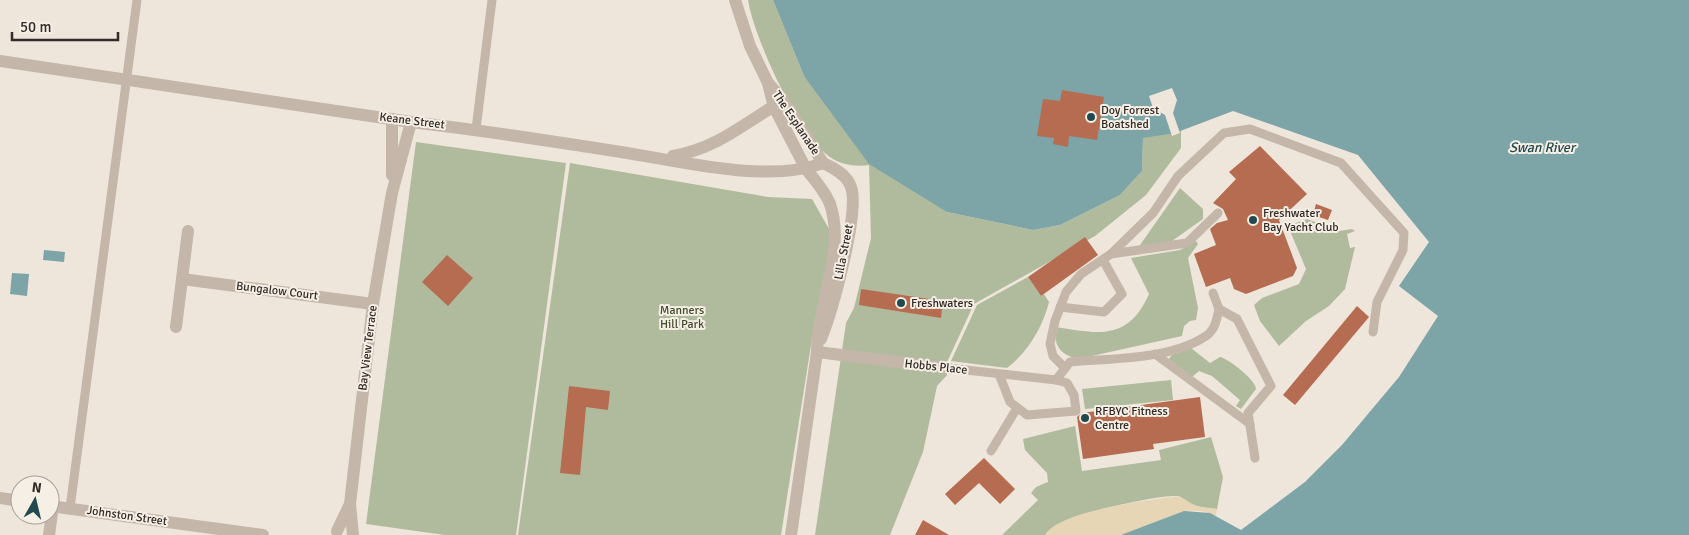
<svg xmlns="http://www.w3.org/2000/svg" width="1689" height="535" font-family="Signika,sans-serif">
<rect width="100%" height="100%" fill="#eee5db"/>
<!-- green -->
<g fill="#b0bb9d">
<path d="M748 0H773L804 76 947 212 1033 230 1060 225 1120 195 1142 171 1143 138 1181 130V148L1146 195 1095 236 974 304 948 360 947 375 937 386 923 452 890 535H815L846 323 854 308 871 238 869 165C857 167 841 165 830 157 799 136 754 38 748 0Z"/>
<polygon points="416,142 566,163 516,535 445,535 366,524"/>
<polygon points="570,163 768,197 812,199 833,236 811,345 781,535 518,535"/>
<polygon points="1180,188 1203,209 1203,219 1172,241 1138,248"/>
<polygon points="1307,219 1339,231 1352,229 1355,231 1347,234 1350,248 1355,247 1345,289 1329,306 1306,321 1279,346 1260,321 1254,305 1262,298 1299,284 1306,269 1288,226"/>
<path d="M1196 241 1198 244 1188 258 1198 308 1196 320 1190 321 1184 326 1182 336 1078 359C1060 355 1053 345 1056 327 1099 334 1128 341 1149 294L1131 258 1180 250Z"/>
<path d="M1028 277 1041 296 1044 294 1049 302C1043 327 1027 353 1007 368L951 361 977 305Z"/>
<path d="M1191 348 1210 363 1220 357C1229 359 1256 380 1256 389L1241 409 1236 406 1240 400 1212 376 1199 371 1192 377 1169 359 1173 353Z"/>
<polygon points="1171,380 1173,400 1085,409 1082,389"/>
<path d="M1075 426 1082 471 1161 460 1159 450 1211 437 1223 477 1217 509C1210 508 1201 508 1194 505 1189 503 1183 497 1177 496 1155 495 1057 516 1045 535H1002L1038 500 1031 493 1036 487 1048 482 1047 473 1025 450 1023 439Z"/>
</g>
<!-- sand -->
<path fill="#e6d6b5" d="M1179 496 1195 506 1217 509 1216 517C1184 497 1150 532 1120 535 1095 535 1070 535 1045 535 1060 510 1151 500 1179 496Z"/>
<!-- water -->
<g fill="#7da4a7">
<polygon points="773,0 1689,0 1689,535 1121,535 1184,511 1210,513 1241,530 1305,482 1342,445 1399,377 1438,316 1399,286 1429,242 1358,155 1233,111 1175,133 1143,138 1142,171 1120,195 1060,225 1033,230 947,212 869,164 804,76"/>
<polygon points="44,250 65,252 64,262 43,260"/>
<polygon points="12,273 29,274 27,296 10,294"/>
</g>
<!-- pier -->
<polygon fill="#eee5db" points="1172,88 1177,100 1173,113 1180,133 1172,136 1165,115 1153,108 1149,96"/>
<!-- building -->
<g fill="#b66c51">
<polygon points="1062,90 1104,97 1097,140 1069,136 1068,147 1053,144 1054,138 1037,136 1043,99 1060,101"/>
<polygon points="1260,146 1307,194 1279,220 1297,268 1293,276 1246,294 1234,289 1230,278 1206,287 1194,254 1216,245 1210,229 1217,223 1228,220 1223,209 1213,203 1236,179 1229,172"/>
<polygon points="1316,204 1332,210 1328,220 1313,215"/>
<polygon points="1085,237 1098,255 1041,296 1028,277"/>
<polygon points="447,255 473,278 448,306 422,282"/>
<polygon points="861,289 943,301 941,318 859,305"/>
<polygon points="1357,306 1369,317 1295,405 1283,395"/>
<polygon points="569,386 610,391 608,410 586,407 580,475 560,473"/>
<polygon points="1200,397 1205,437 1153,444 1154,449 1083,459 1077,417 1082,413"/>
<polygon points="984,458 1015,489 1000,504 979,483 955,505 945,494"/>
<polygon points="923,520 949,535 915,535"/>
</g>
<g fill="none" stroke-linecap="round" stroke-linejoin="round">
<!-- service -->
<g stroke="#c4b6a8" stroke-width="9">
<polyline points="476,129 492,0"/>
<polyline points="1111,254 1153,213 1178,176 1224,133 1250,129 1341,163 1404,233 1403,250 1377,302 1373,332"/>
<polyline points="1213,293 1219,309"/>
<polyline points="1060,307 1104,312 1122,294 1103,260"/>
<polyline points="1155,354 1250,424"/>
<polyline points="948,368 1056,380 1067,383 1074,395 1076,411 1027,415 1010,402 999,374"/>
<polyline points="1065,368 1053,356 1050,344 1055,321 1066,292 1081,274 1111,254 1187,243 1218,213"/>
<path d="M1056 380 1070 362C1112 358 1170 360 1206 336 1215 330 1217 319 1219 309L1237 319 1271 386 1248 413 1255 458"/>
<polyline points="991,451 1017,408"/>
<polyline points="70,508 137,0"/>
</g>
<!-- minor -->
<g stroke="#c4b6a8" stroke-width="12">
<polyline points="0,61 411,122"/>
<polyline points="182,279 373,304"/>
<polyline points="176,327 188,231"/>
<path d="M821 339C832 312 860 212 851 187 847 175 834 168 823 163"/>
<polyline points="817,352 948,368"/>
<polyline points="49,535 53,506"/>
<path d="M791 535 817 352C817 305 846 249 830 204 825 191 815 180 806 169"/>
</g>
<!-- tertiary -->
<g stroke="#c4b6a8" stroke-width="12">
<polyline points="735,0 750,46 768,83 774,107 806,169"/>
<path d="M673 156C717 148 742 125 779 103"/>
<polyline points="392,175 392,119"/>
<polyline points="0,498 20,501"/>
<polyline points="50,506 263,535"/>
<polyline points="337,531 350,504"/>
<path d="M353 535 350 504 373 304 392 193 411 122C481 130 551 141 621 152 680 161 767 184 823 163L784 101 768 83"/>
</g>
</g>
<!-- markers -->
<g fill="#224a4e" stroke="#f6efe6" stroke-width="2">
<circle cx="1091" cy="117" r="5"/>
<circle cx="1253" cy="220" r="5"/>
<circle cx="901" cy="303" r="5"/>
<circle cx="1085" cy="418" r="5"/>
</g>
<g text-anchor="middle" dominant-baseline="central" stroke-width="4" stroke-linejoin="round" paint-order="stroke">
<!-- poi labels -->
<g font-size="12" fill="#322b27" stroke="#f6efe6" text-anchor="start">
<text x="1101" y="110">Doy Forrest<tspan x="1101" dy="14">Boatshed</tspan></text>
<text x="1263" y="213">Freshwater<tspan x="1263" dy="14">Bay Yacht Club</tspan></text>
<text x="911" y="303">Freshwaters</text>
<text x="1095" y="411">RFBYC Fitness<tspan x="1095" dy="14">Centre</tspan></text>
</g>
<!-- street labels -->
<g font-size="12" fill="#322b27" stroke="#f6efe6">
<text transform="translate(412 121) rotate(7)">Keane Street</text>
<text transform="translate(796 123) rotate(56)">The Esplanade</text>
<text transform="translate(844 252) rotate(-79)">Lilla Street</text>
<text transform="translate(277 291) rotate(7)">Bungalow Court</text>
<text transform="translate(368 348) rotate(-83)">Bay View Terrace</text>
<text transform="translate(936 367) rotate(6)">Hobbs Place</text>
<text transform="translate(127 516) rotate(8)">Johnston Street</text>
</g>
<!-- park labels -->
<g font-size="12" fill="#414d2e" stroke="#f6efe6">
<text x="682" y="310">Manners<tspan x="682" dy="14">Hill Park</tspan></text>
</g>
<!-- water labels -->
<g font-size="14" font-style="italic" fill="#224a4e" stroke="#f6efe6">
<text x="1542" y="147">Swan River</text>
</g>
</g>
<!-- north arrow -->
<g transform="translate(35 500) rotate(8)"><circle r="24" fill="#f6efe6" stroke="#a8a19a"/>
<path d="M0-4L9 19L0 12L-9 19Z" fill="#224a4e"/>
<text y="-8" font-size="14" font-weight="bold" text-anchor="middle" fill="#322b27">N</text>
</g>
<!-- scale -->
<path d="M12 32v8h106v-8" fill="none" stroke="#322b27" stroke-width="2.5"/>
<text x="20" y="32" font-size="15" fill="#322b27" stroke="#f6efe6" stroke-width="4" paint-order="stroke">50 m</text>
</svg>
